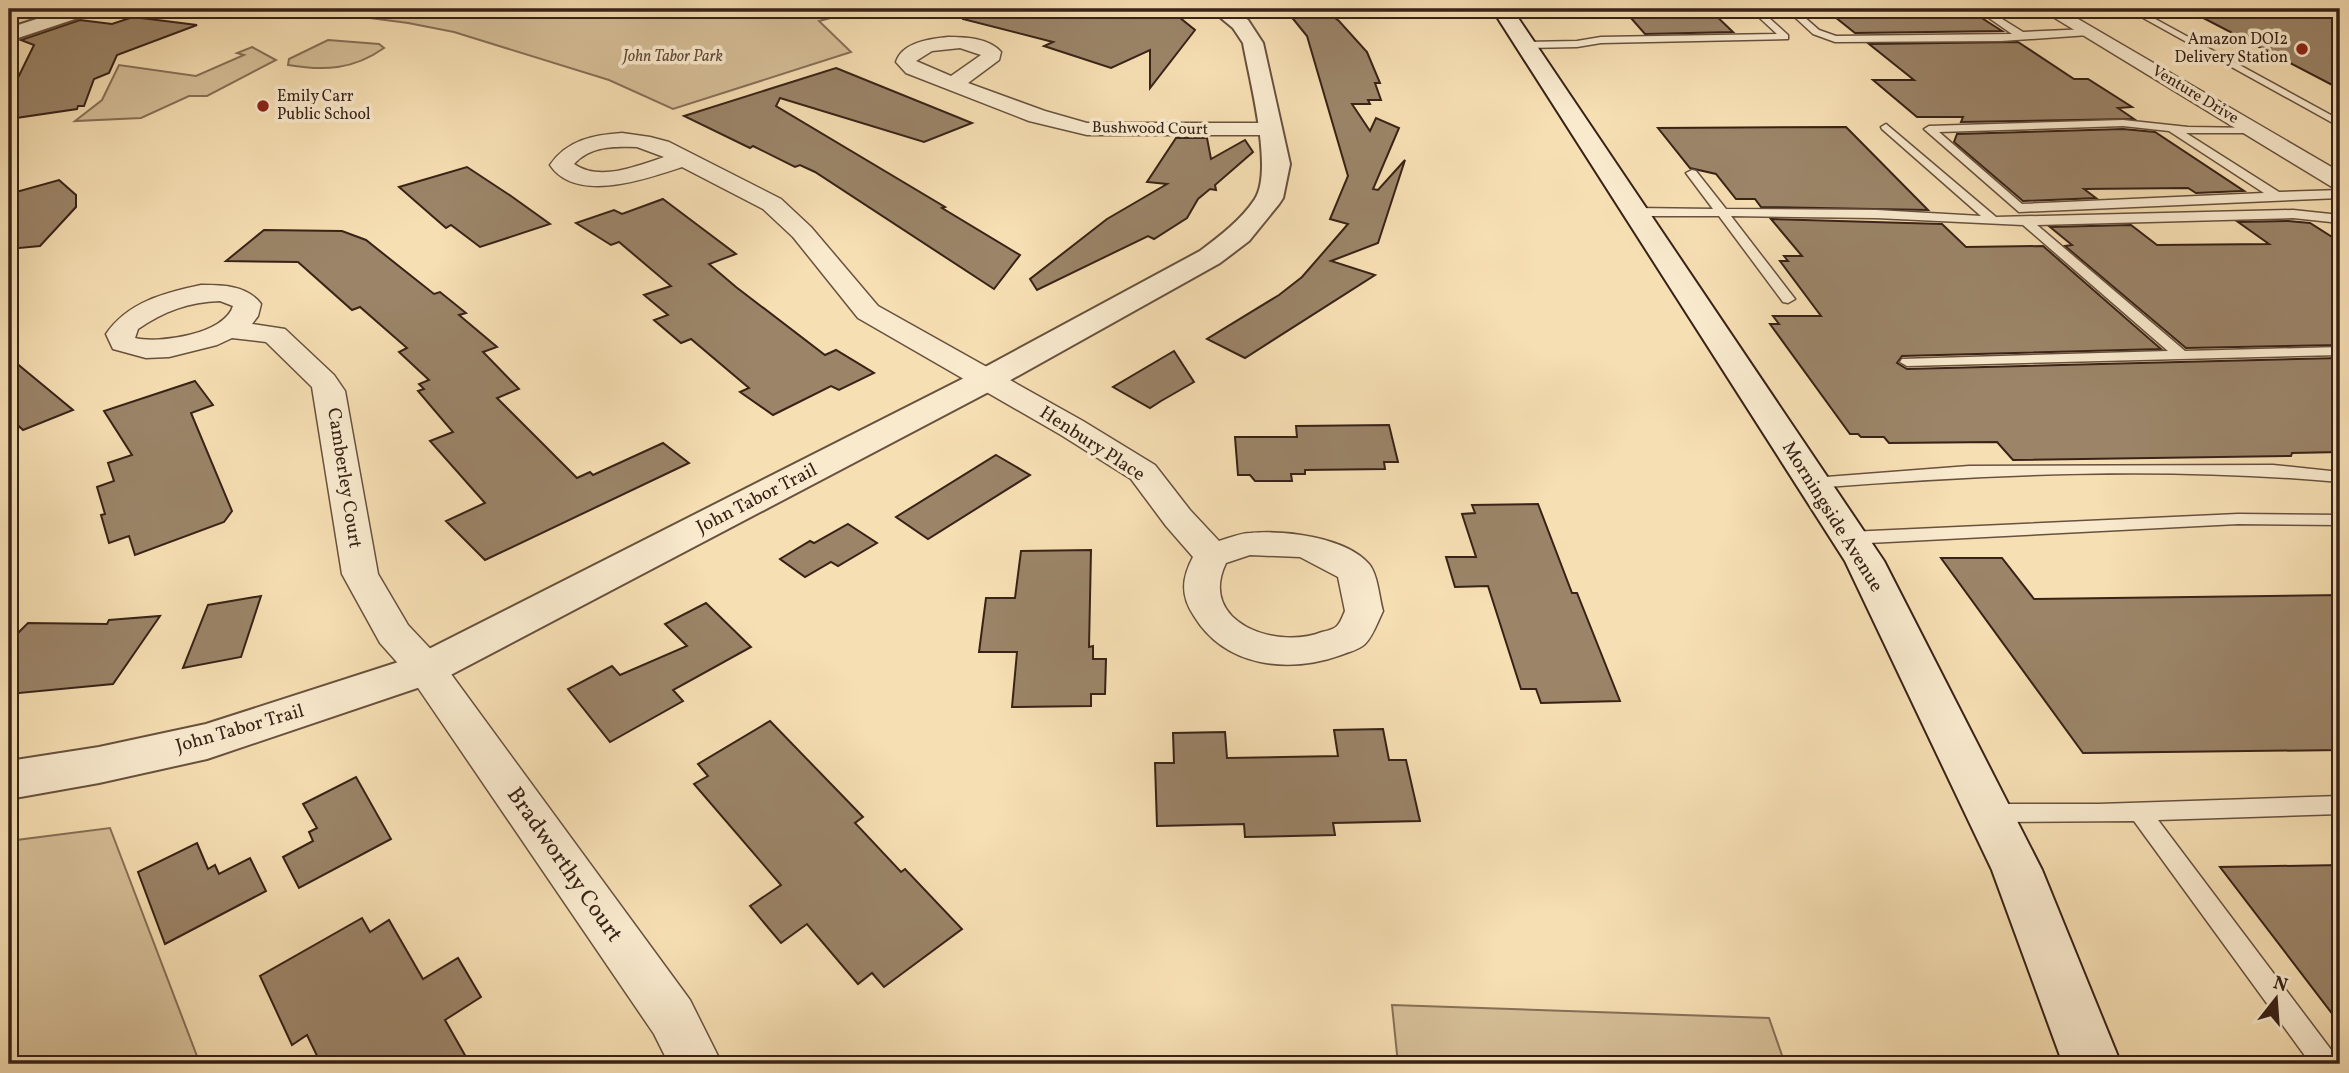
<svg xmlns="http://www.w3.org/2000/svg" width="2349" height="1073" font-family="Vollkorn,serif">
<rect width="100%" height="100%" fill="#f6dfb3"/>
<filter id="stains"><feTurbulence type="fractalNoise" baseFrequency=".00286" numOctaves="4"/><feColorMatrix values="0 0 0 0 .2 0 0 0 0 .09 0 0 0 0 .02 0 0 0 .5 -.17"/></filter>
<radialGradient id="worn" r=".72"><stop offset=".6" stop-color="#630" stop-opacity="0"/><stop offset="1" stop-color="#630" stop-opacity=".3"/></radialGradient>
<!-- green -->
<g fill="#d6bf98" stroke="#877058" stroke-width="2">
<polygon points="302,9 865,9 819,21 851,52 673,109 609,80 454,32 408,23"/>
<path d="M328 40 379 44 384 48C353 70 324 71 288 65L289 59Z"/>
<polygon points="252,47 276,60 207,96 189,96 141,118 75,121 102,100 119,65 196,76 244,55 237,53"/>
<polygon points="110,828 200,1064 9,1064 9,841"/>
<polygon points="1392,1005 1769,1018 1785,1064 1398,1064"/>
</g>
<!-- building -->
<g fill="#9b8468" stroke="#382217" stroke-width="2">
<polygon points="965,9 1169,9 1195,30 1150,88 1150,50 1111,68 1044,46 1053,42 963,19"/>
<polygon points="1285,9 1323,9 1339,21 1367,52 1380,83 1375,83 1381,100 1368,100 1370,104 1352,104 1370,131 1376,118 1399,128 1373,189 1378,190 1405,160 1378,243 1331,261 1375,275 1245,358 1207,339 1279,295 1302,277 1348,224 1330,219 1348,176 1307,36"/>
<polygon points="1623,9 1709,9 1733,32 1645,34"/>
<polygon points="1825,9 1961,9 1971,15 1977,15 2002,31 1855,33"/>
<polygon points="2186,9 2340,9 2340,89"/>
<polygon points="133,17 197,25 117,55 109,73 94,79 84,106 78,106 77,109 9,119 9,96 34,45 21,40 80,20 112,24"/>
<polygon points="2018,42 2074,79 2088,79 2132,107 2118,108 2134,119 1961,122 1963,117 1917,117 1873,80 1914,80 1869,44"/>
<polygon points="836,68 972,123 924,142 780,98 776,106 945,207 942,208 1020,255 994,289 815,172 800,165 795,167 753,146 750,148 684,116"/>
<polygon points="1846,127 1928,210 1761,207 1755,199 1736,199 1716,174 1690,168 1658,128"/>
<polygon points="2123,129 2155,132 2244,191 2196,193 2188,188 2084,189 2096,198 2023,201 1954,142 1957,134"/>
<polygon points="1176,138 1207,138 1211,159 1245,140 1253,152 1215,185 1216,190 1210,189 1198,199 1187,218 1154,239 1148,236 1037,290 1030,279 1107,219 1167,184 1147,182"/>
<polygon points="467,167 511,196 550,224 480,247 451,225 446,228 399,187"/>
<polygon points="59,180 76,195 76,207 40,246 9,249 9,194"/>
<polygon points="663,199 736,254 709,264 736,287 825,355 836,350 874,373 839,390 831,386 773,415 740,392 749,388 691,339 681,343 654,320 668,315 644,295 671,286 619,242 611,245 576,223 614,210 622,214"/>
<polygon points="1771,219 1942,224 1966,247 2043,246 2161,349 1902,356 1897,363 1907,369 2340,358 2340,452 2292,453 2291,456 2013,460 1997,442 1889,443 1884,437 1861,437 1858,434 1850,434 1770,324 1779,324 1773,316 1821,316 1780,261 1788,261 1784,256 1802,256"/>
<polygon points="2288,221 2310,223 2340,242 2340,345 2186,348 2065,246 2072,245 2050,227 2131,225 2157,245 2269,244 2238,222"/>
<polygon points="264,230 342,231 366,240 434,294 440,292 466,313 459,315 497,347 483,352 519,389 497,398 577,478 590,472 593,475 663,443 689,463 485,560 446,521 485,503 430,441 453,432 418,391 424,389 419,384 429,380 399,352 407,348 360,307 352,310 298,262 226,261"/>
<polygon points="1174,351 1194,382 1161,401 1150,408 1113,387"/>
<polygon points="9,357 73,410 23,430 9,417"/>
<polygon points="195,381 213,405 191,413 232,511 224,522 135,555 129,536 109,543 101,515 105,514 97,487 114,481 108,463 132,455 104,411"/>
<polygon points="1389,425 1398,462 1384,462 1385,469 1305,470 1305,474 1291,474 1292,481 1255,481 1250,475 1238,475 1235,437 1297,437 1296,426"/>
<polygon points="996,455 1030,475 928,539 896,517"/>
<polygon points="1538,504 1572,593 1577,593 1620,701 1541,703 1536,689 1521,689 1488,586 1455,587 1446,557 1476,557 1462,514 1475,513 1472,505"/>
<polygon points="848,524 877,543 838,566 831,562 805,577 780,559 810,541 814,543"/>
<polygon points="1091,550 1089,647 1093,646 1093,659 1106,659 1105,694 1091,694 1091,706 1012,707 1017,652 979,652 986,598 1015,598 1021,551"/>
<polygon points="1941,558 2002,558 2034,599 2340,595 2340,750 2083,753"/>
<polygon points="261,596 241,657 183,668 208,605"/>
<polygon points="706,603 751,647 673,690 683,701 610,742 568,689 612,666 620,675 687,646 665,624"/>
<polygon points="160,616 113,684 9,694 9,642 28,623 107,624 109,620"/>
<polygon points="770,721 863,817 855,823 901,872 905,869 962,929 884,987 872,973 858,984 807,924 781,943 750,906 781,885 694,784 708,776 698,764"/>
<polygon points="1383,729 1389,760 1406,760 1420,821 1333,823 1335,835 1245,837 1244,824 1157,826 1155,763 1174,763 1173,733 1225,732 1227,758 1338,756 1334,730"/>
<polygon points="356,777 391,839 299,888 283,857 313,841 309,832 317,828 303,804"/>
<polygon points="197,843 208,869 215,865 219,874 250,858 266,891 165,944 138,872"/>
<polygon points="2340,865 2340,1024 2220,867"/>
<polygon points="362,918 370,932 389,920 423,979 458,958 481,997 445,1020 470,1064 321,1064 307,1035 292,1045 260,976"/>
</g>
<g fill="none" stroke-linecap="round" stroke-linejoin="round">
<defs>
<g id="service">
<polygon points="1750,9 1759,9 1788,35 1788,39 1601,43 1577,47 1526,48 1521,45 1526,42 1577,41 1601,37 1777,34"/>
<polygon points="1786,9 1795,9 1819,30 1836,36 2012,34 1976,9 1986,9 2023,32 2089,29 2094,32 2089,35 2001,41 1835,42 1813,34"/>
<polygon points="2127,9 2137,9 2340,120 2340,127"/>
<path d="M2123 120 2188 127 2257 128 2258 130 2253 133H2186L2279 192 2340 190V198L2019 212 1924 129 1929 126ZM2123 126 2169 131 2264 193 2022 204 1939 132Z"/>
<polygon points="1886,124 1996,217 2293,210 2340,215 2340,223 2293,218 2037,225 2185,351 2340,347 2340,355 1907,366 1900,362 1902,359 2168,351 2023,225 1876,218 1731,216 1795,299 1788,303 1783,302 1719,216 1635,216 1629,212 1635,208 1713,209 1686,173 1692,170 1696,171 1726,209 1876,210 1981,216 1882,129 1881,127"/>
<path d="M2273 465 2340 472V482C2165 466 1988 474 1813 488L1805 483 1813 478 1969 466Z"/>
<polygon points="2238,514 2340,515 2340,525 2238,524 1849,544 1840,538 1849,532"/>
<polygon points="2340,796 2340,814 2158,820 2335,1055 2339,1064 2311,1064 2134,821 1989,822 1981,819 1978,813 1981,807 1989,804 2099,804"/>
</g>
<g id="minor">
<polygon points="2040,9 2061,9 2340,172 2340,189 2332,187"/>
<path d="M948 37C965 37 989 38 1001 52L999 60 968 83 1045 111 1087 123H1271L1279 124 1282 129 1279 134 1271 135H1087L1029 121 906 73 896 62C902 42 930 39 948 37ZM960 48 981 55 951 76 916 61 932 51Z"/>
<path d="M622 133 650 137 669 142 781 199 811 227 878 306 1083 421 1155 465 1190 510 1219 541C1229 538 1240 533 1251 533 1284 530 1346 537 1369 564 1378 575 1379 597 1383 611 1378 621 1373 636 1365 644 1359 650 1348 652 1341 655 1288 674 1225 667 1194 616 1180 595 1182 578 1193 557L1166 526 1131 479 1061 435 858 318 793 237 763 209 682 167C646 179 576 204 550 165 567 140 593 135 622 133ZM637 147 664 157C637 166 599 182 574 164 590 146 614 146 637 147ZM1250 555 1300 557 1338 577 1345 611C1343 615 1341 622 1337 626 1334 629 1327 631 1322 632 1277 650 1197 623 1226 563Z"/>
<path d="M201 285C222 285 247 285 261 304L258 316 252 324 285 329 334 375 345 391 378 574 408 625 440 659 690 1000 722 1064H669L654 1034 412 679 380 643 342 574 312 387 266 342 232 338 217 345 169 357 146 358 113 349 106 334C128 302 164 293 201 285ZM220 301 233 306C225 334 159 344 135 338L138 329C164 311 189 302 220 301Z"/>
</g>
<g id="tertiary">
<polygon points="67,9 96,9 93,13 9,41 9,28"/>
<path d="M1210 9H1232L1248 20 1263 43 1290 164 1283 198 1279 204 1249 241 1220 263 998 387 441 680 207 759 99 783 9 799V761L99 747 206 724 411 658 974 373 1200 251C1220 236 1241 220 1255 199 1274 170 1249 78 1243 43L1233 28Z"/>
</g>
<polygon id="secondary" points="1492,9 1512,9 1884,561 2042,870 2121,1064 2063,1064 1992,870 1845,561"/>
</defs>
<!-- service casing -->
<use href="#service" stroke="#68513e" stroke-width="3"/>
<!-- minor casing -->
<use href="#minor" stroke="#68513e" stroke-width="3"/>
<!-- tertiary casing -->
<use href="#tertiary" stroke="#68513e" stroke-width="4"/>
<!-- secondary casing -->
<use href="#secondary" stroke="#382217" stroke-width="4"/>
<!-- service -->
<use href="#service" fill="#f9eace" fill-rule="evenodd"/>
<!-- minor -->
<use href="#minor" fill="#f9eace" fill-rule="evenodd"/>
<!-- tertiary -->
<use href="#tertiary" fill="#f9eace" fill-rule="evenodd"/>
<!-- secondary -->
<use href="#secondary" fill="#f9eace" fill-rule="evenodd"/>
</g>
<!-- markers -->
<g fill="#8f2418" stroke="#f9eace" stroke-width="2.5">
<circle cx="2302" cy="49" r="7"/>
<circle cx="263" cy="106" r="7"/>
</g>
<g text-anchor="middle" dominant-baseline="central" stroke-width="7" stroke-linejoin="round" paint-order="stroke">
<!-- far-poi labels -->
<g font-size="16" fill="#382217" stroke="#f9eace" text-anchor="end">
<text x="2288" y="40">Amazon DOI2<tspan x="2288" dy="18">Delivery Station</tspan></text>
<text x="277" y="97" text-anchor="start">Emily Carr<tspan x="277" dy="18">Public School</tspan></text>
</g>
<!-- far-park labels -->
<g font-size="16" font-style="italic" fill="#604937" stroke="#f9eace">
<text x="673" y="57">John Tabor Park</text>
</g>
<!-- far-street labels -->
<g font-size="16" fill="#382217" stroke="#f9eace">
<text transform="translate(2195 95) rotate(31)">Venture Drive</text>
<text transform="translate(1150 129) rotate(1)">Bushwood Court</text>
</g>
<!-- street labels -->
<g font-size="19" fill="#382217" stroke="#f9eace">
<text transform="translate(1092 444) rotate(33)">Henbury Place</text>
<text transform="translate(344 478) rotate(81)">Camberley Court</text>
<text transform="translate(757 499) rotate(-27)">John Tabor Trail</text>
<text transform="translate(1832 517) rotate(58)">Morningside Avenue</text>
<text transform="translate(240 729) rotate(-16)">John Tabor Trail</text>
</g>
<!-- near-street labels -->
<g font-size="23" fill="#382217" stroke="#f9eace">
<text transform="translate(564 865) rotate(55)">Bradworthy Court</text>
</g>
</g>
<!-- margin -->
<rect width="2349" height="1073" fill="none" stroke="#f6dfb3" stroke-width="35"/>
<rect x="10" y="10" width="2328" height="1052" fill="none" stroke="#382217" stroke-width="3.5"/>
<rect x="18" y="18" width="2314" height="1038" fill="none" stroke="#382217" stroke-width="2"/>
<!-- north arrow -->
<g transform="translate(2276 999) rotate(17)" stroke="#f9eace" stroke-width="5" paint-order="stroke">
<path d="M0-5L12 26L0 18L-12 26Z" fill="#382217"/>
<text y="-10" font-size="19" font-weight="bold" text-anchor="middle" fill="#382217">N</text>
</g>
<rect width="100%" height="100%" filter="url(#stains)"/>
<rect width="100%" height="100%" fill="url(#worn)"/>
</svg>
